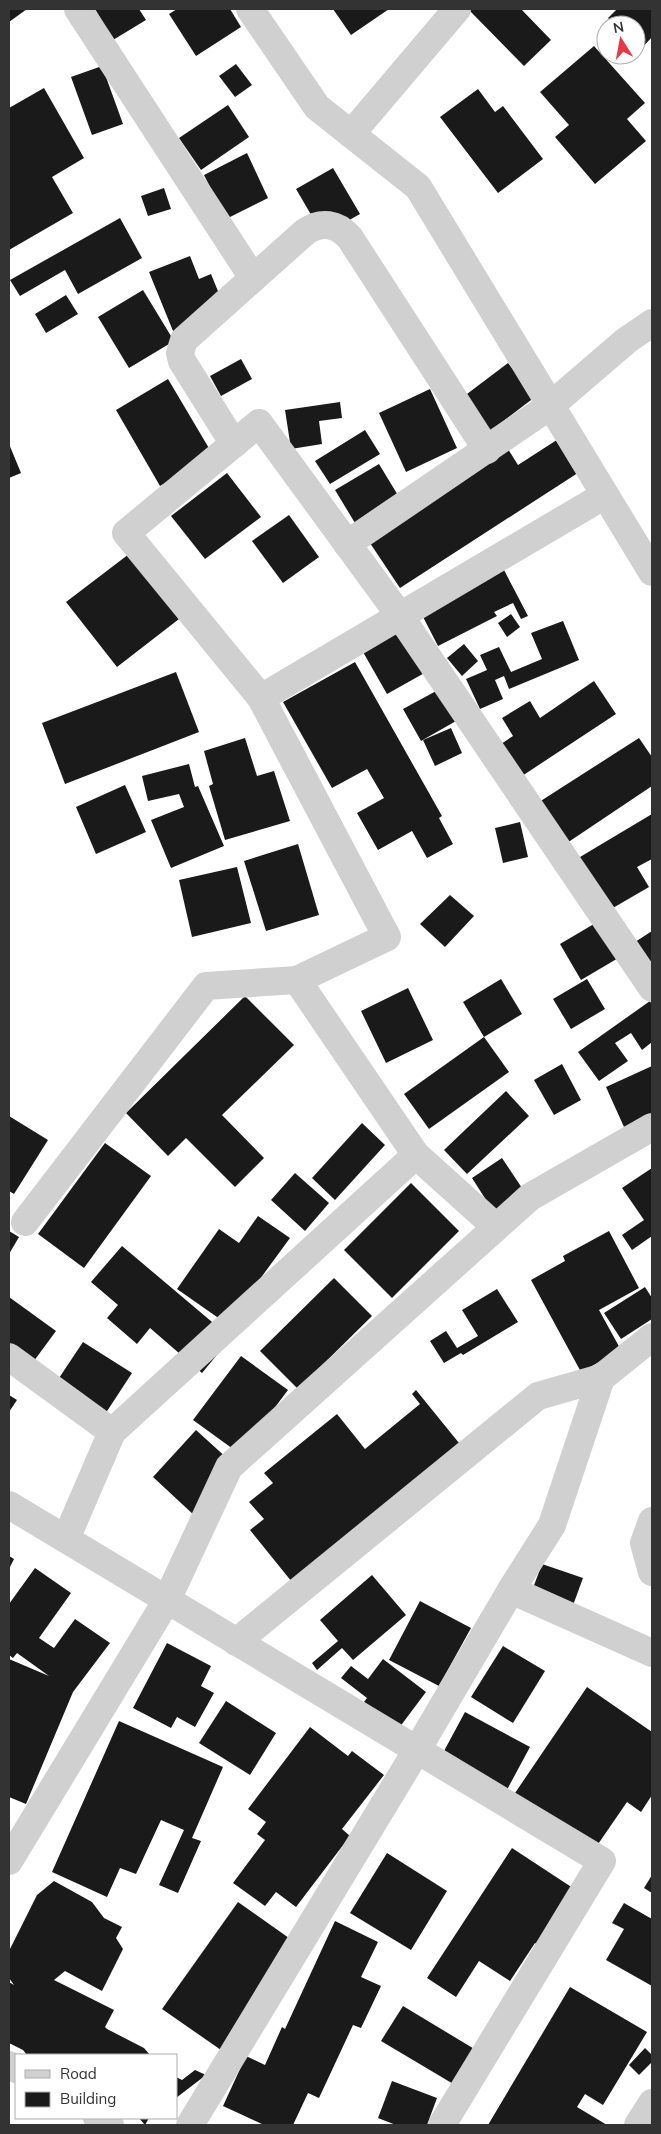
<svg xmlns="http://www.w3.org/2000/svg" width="661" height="2134" font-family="Mulish,sans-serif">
<rect width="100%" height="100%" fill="#fff"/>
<!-- building -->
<g fill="#1a1a1a">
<polygon points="9,9 27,9 9,22"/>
<polygon points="95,9 139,9 146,20 113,40"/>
<polygon points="177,9 230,9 241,27 196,56 169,14"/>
<polygon points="333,9 389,9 351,35"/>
<polygon points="468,9 521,9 551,40 524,66"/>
<polygon points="617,9 652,9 652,37 641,49 636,44 636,25 615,25 608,18"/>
<polygon points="594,46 645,103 627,119 646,141 595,184 555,137 569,125 540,92"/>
<polygon points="236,64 252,85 235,97 219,76"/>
<polygon points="102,66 123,124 92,135 71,77"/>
<polygon points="44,88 84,158 52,177 73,213 9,250 9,108"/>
<polygon points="478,89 495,112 503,106 543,159 498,193 440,117"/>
<polygon points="228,105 249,137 201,170 179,138"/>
<polygon points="247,153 268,198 226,219 204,175"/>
<polygon points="333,168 360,214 323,235 296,189"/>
<polygon points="164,188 171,209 148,216 141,196"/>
<polygon points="120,218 142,258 78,294 65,270 20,296 10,280"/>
<polygon points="190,256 199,279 211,274 226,311 173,331 149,272"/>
<polygon points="143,290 174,341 129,368 98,317"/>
<polygon points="66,295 78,314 46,333 35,314"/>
<polygon points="241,359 252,379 221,396 210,376"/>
<polygon points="508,363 535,397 489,432 463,397"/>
<polygon points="168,379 213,455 160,486 116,410"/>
<polygon points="430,389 457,448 406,472 379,413"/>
<polygon points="340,402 342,418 319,421 322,444 291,449 285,410"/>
<polygon points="365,430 380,454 330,484 315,461"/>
<polygon points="563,436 584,469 400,588 368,540 508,449 518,465"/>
<polygon points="9,444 21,473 9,478"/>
<polygon points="379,464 399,497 355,523 335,490"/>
<polygon points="227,473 261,517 205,559 171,516"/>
<polygon points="289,515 319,557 283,583 252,541"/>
<polygon points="129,554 179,619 117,667 66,602"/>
<polygon points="504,570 528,616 521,619 513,603 494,612 497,616 438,646 421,613"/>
<polygon points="511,614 520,627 507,637 498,623"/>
<polygon points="563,621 579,660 509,689 504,676 495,680 503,699 480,709 466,679 487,670 480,655 499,647 511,672 542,659 531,633"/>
<polygon points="405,628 428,671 387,694 363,652"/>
<polygon points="464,644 478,661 462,676 447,658"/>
<polygon points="355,662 442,816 439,818 453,844 427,858 412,831 378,850 357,813 384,798 367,769 332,788 283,702"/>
<polygon points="176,672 199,732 65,784 42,723"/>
<polygon points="594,681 616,714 522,776 501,744 513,736 502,718 530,701 540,718"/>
<polygon points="438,690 456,721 421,741 403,709"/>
<polygon points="451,728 462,753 435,766 423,740"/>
<polygon points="245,738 257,776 274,771 290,821 225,840 209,786 213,784 204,751"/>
<polygon points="639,738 652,757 652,786 564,845 536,804"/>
<polygon points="189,764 195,787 198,786 224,846 171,868 151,820 184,807 179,794 148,801 142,776"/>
<polygon points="125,785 146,832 96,854 76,807"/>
<polygon points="652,814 652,859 637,867 649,887 606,912 575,860"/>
<polygon points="520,822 528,857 503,863 495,828"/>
<polygon points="298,844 319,915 266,931 244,861"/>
<polygon points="237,867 251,923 192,937 179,880"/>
<polygon points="450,895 474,916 445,947 420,924"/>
<polygon points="599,921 620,957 581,980 560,944"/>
<polygon points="652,931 652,976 632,944"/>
<polygon points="501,979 522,1014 484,1037 463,1002"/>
<polygon points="587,979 605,1009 571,1029 553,999"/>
<polygon points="408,988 433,1040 386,1063 361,1011"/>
<polygon points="245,996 294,1045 222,1115 264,1158 235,1187 186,1138 168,1156 126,1113"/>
<polygon points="650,1001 652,1005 652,1042 642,1050 631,1033 615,1043 628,1061 599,1081 578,1052"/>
<polygon points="484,1037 509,1072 429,1129 404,1094"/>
<polygon points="562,1064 581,1100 554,1115 534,1080"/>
<polygon points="652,1066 652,1114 624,1127 606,1087"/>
<polygon points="506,1091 529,1116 467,1174 444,1150"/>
<polygon points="9,1116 48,1140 14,1194 9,1191"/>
<polygon points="362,1123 385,1145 335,1200 312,1178"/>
<polygon points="105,1143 151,1176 84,1268 38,1234"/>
<polygon points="502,1158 526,1194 495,1214 472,1178"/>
<polygon points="652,1168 652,1236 632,1250 622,1235 644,1220 622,1188"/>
<polygon points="295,1173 329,1203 305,1231 271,1200"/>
<polygon points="411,1183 459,1231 392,1298 344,1250"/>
<polygon points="258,1216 290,1238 227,1324 177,1289 219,1229 239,1243"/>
<polygon points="9,1231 19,1237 9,1254"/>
<polygon points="609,1231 639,1288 599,1310 621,1350 581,1372 531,1280 565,1261 563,1256"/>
<polygon points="122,1246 231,1338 202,1373 150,1328 137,1344 107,1318 118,1305 91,1282"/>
<polygon points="334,1278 372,1316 298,1389 260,1351"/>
<polygon points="645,1287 652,1298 652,1319 621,1339 604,1313"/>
<polygon points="497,1289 518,1322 463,1355 461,1353 444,1363 430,1341 446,1331 457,1348 478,1336 462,1310"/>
<polygon points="9,1297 56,1331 28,1369 9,1355"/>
<polygon points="83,1342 132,1373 98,1425 49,1393"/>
<polygon points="241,1356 288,1390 240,1454 193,1420"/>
<polygon points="416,1390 459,1443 296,1587 250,1530 264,1519 249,1502 273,1483 264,1473 337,1414 365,1449 420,1404 412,1394"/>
<polygon points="9,1395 17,1400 9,1412"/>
<polygon points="196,1430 240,1470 196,1517 153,1477"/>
<polygon points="9,1556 14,1559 9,1569"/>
<polygon points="542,1564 583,1578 568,1619 527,1604"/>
<polygon points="35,1568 71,1593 39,1638 54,1648 75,1619 110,1643 73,1692 26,1804 9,1797 9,1659 49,1676 17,1653 13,1658 9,1655 9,1604"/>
<polygon points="372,1575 406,1615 353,1660 342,1648 317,1670 312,1663 338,1641 320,1620"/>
<polygon points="420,1601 471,1628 439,1686 389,1660"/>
<polygon points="167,1643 211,1666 201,1686 214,1693 195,1727 177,1717 171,1728 133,1708"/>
<polygon points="503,1646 545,1671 513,1723 471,1697"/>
<polygon points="383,1659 426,1692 399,1728 364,1702 367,1698 341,1678 351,1666 368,1679"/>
<polygon points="587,1687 652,1732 652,1795 641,1812 627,1802 594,1850 513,1796"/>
<polygon points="226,1701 276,1733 250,1775 199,1743"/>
<polygon points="465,1712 530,1747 502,1799 437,1764"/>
<polygon points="119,1721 223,1767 192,1838 201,1841 178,1893 159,1885 184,1830 161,1820 136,1874 120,1868 107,1897 52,1872"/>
<polygon points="310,1727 348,1756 352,1751 384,1775 342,1829 350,1836 296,1907 276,1892 265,1906 233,1883 265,1840 257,1834 266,1822 248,1809"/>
<polygon points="512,1848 582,1894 545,1950 535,1943 510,1981 479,1961 456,1997 427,1978"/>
<polygon points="387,1853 447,1891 411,1950 350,1913"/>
<polygon points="652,1875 652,1893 644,1888"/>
<polygon points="54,1881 92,1902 104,1918 122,1927 116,1938 123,1949 102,1991 65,1971 54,1980 114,2010 105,2027 107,2029 144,2048 150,2055 27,2055 23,2050 9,2043 9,1982 14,1985 9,1978 9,1951 37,1895"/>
<polygon points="238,1902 296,1943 221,2050 162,2009"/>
<polygon points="624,1903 652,1919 652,1986 606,1960 624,1929 612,1923"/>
<polygon points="335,1921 378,1942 361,1977 381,1986 361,2028 353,2025 319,2098 308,2093 293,2125 264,2125 223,2106 246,2056 265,2065 282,2027 285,2029"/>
<polygon points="570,1987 647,2032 603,2105 585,2094 577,2107 607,2125 488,2125"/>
<polygon points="403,2006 476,2050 455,2085 381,2041"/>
<polygon points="645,2048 652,2055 652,2062 639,2075 629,2065"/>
<polygon points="195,2070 206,2075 176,2098 176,2077 182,2080"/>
<polygon points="392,2081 437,2098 427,2125 396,2125 378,2118"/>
<polygon points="139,2118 149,2118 145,2125"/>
</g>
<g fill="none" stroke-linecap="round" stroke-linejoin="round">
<!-- minor -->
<g stroke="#d0d0d0" stroke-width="28">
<polyline points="78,9 253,278"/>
<polyline points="250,9 317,107 418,187 652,572"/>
<polyline points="351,134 457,9"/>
<path d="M234 444 182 361 180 353 184 340 305 232C321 221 337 223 350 238L487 450"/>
<polyline points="347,544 550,406 627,340 652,323"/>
<polyline points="261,698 605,495"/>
<polyline points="416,1155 297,980 387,937 261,698 126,533 259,423 400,616 652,988"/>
<polyline points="25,1222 206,986 297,980"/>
<polyline points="9,1357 112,1432 66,1539"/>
<polyline points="112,1432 416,1155 496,1227"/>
<polyline points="9,1505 602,1861 442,2125"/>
<polyline points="652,1521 644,1543 652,1572"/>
<polyline points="511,1590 652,1653"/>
<polyline points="236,1642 538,1396 601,1378 652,1337"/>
<polyline points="9,1861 167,1600 229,1467 530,1197 652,1127"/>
<polyline points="9,2065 16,2069"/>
<polyline points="97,2118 110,2125"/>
<polyline points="190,2125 417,1750 511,1590 552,1525 601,1378"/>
<polyline points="638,2125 652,2103"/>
</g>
</g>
<!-- border -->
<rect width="661" height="2134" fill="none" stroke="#333333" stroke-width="20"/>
<!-- legend -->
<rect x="15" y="2054" width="162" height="65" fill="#ffffff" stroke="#adadad"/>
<rect x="25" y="2070" width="25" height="8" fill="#d0d0d0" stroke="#adadad"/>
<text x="60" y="2079" font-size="15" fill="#333333">Road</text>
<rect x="25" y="2092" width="25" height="15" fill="#1a1a1a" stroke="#adadad"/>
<text x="60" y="2104" font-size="15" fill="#333333">Building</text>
<!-- north arrow -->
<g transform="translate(621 40) rotate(349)"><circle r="24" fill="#ffffff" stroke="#adadad"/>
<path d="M0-4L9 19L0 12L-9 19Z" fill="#e63946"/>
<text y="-8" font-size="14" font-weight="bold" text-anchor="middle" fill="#333333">N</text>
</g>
</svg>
